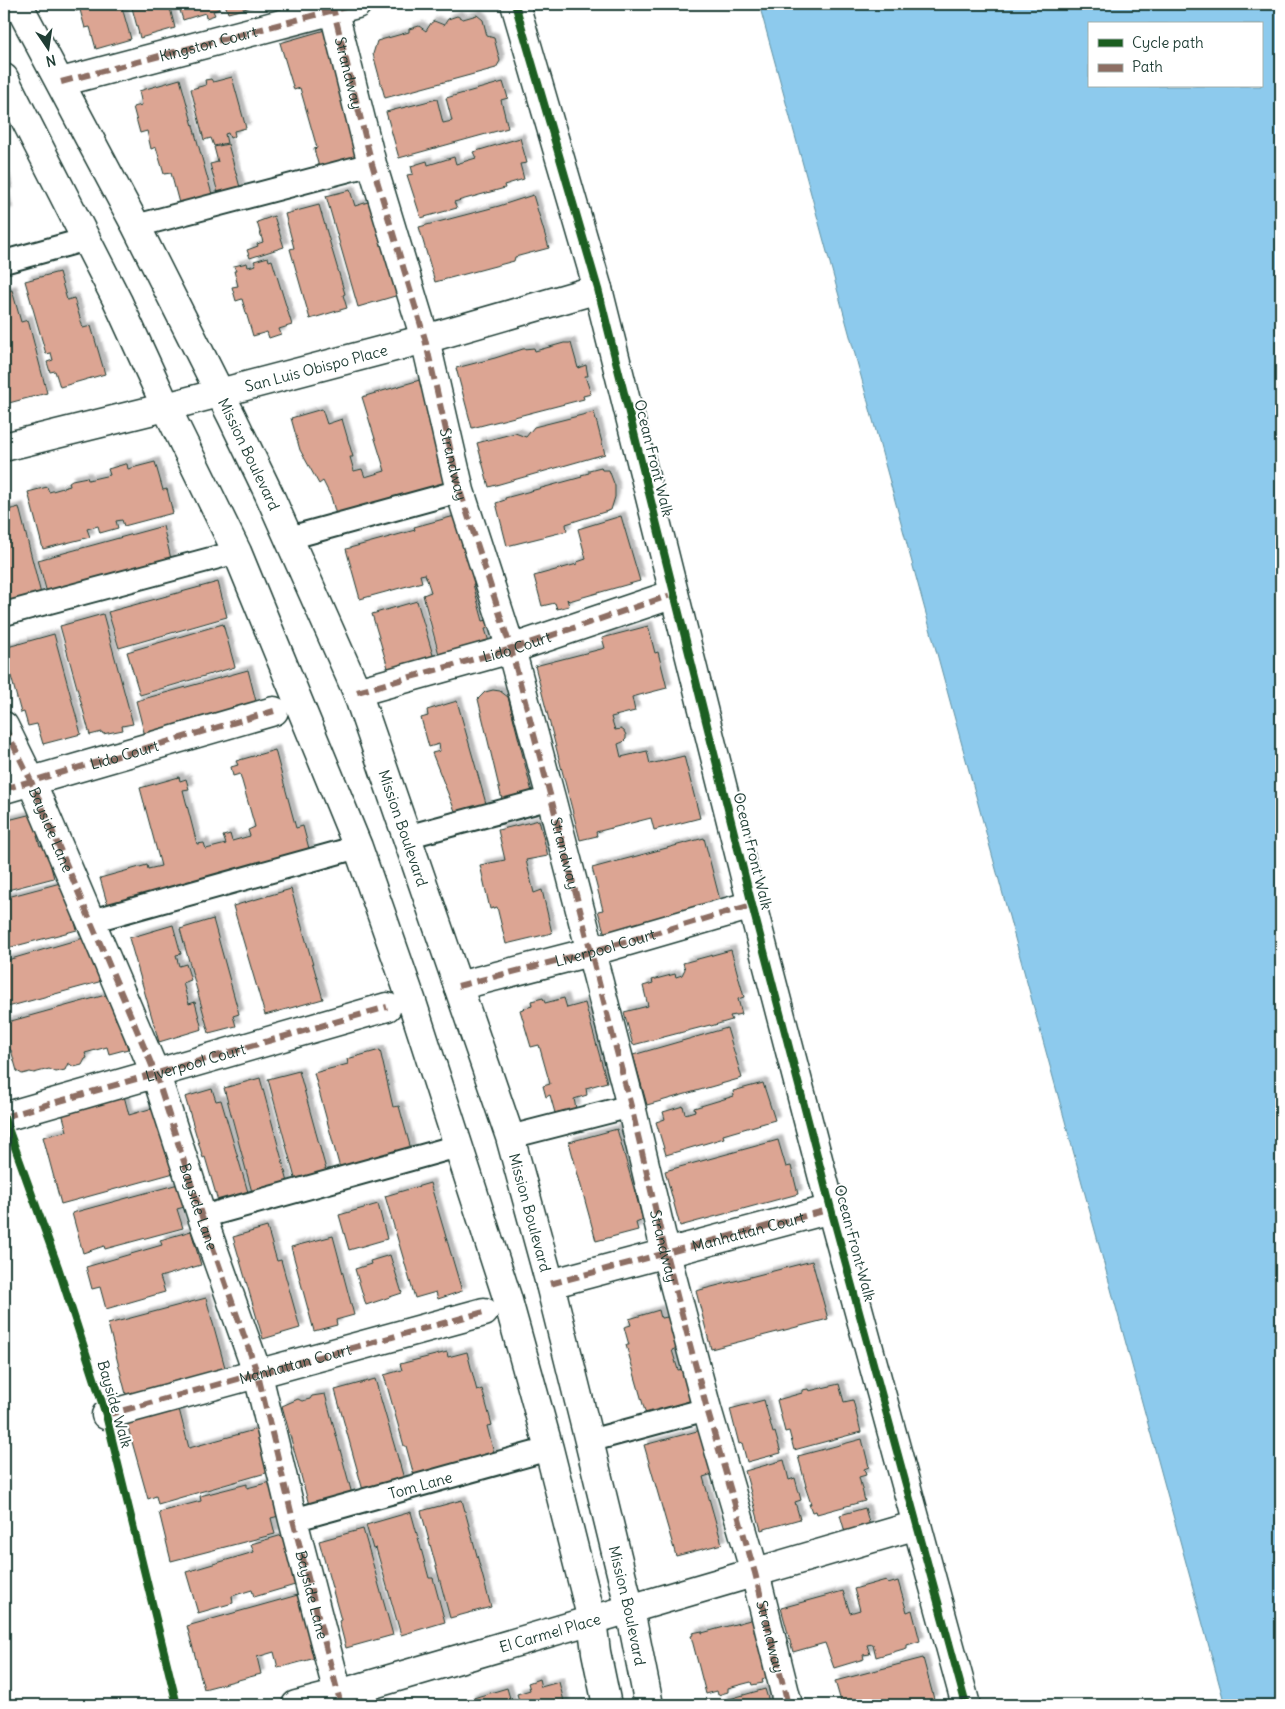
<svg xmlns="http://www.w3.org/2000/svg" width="1285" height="1709" font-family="Delius,sans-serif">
<defs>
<filter id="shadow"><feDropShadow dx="4.5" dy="-4.5" stdDeviation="1" flood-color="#0004"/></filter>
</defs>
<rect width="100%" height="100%" fill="#fff"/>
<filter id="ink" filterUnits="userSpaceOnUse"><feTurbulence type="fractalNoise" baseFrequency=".02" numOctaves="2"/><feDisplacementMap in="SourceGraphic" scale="10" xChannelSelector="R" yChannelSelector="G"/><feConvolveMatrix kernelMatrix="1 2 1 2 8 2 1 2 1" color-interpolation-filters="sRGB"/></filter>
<g filter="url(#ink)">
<!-- water -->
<path fill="#8dcaed" stroke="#6192a3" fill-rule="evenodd" d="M759 4H1281V1705H1225ZM1089 24H1261V86H1089Z"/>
<!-- building -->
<g fill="#dca593" stroke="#1f3d34" filter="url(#shadow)">
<polygon points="74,4 121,4 131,39 96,49 90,27 85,28 80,10 76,11"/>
<polygon points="131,4 169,4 175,28 140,38"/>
<polygon points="178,4 217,4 219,9 213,11 215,15 206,18 205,13 183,20"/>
<polygon points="225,4 263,4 228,13"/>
<polygon points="477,15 483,20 487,36 494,38 500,61 496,68 385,98 373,54 377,41 409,32 409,29 419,26 426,31 431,23 434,21 444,25 448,19 457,16 463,19"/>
<polygon points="325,30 365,158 320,171 314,149 317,148 300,88 294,90 280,43"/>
<polygon points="232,77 246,128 234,131 235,136 230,138 228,133 225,134 227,143 214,146 211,138 204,140 191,89 206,85 205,80 211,79 213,82"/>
<polygon points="180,79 213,198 180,207 171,173 164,174 156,147 151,149 147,131 140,133 133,107 142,105 139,91"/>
<polygon points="503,82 508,98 501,100 508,128 399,158 386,112 437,99 443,123 452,121 446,98"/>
<polygon points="520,138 527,163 520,164 524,179 504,185 505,188 454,202 457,208 421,218 407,175 413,174 411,166 427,161 428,165 454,157 456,164 476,158 473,152"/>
<polygon points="228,144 241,191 219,197 210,164 218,162 214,147"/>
<polygon points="4,176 8,192 4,193"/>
<polygon points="350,190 355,206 371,201 402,294 358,307 326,196"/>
<polygon points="533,195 549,248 515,257 514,261 435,282 419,227 499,206"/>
<polygon points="4,197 8,212 4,213"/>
<polygon points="319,205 345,294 343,295 347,308 310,319 290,249 294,248 285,214"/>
<polygon points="274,216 284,247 250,258 247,250 258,246 257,244 263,242 257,222"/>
<polygon points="268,257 269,261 272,260 292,325 279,329 281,334 269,338 267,332 253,336 242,299 236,301 232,287 238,286 234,271 236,271 234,266 247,263 248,267 256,265 254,261"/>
<polygon points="59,272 67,300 74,298 83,328 91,326 105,374 60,387 55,371 50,372 47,362 53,360 51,353 46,354 25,281"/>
<polygon points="12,290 21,322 28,320 47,393 5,404 4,399 4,292"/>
<polygon points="564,343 571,343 578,368 586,365 588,376 585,376 591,394 583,396 584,399 472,428 456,368 495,358 523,349 534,348 535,351"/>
<polygon points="423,379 448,459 438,462 445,485 338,522 331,497 323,481 319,484 300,450 291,418 322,409 327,424 342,419 353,457 350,457 354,471 362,469 365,477 385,471 362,397"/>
<polygon points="594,412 605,454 489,487 477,443 515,433 526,437 534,427"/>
<polygon points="155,462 163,490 167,489 173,513 124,526 122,520 116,521 118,528 100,533 98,526 87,529 90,537 43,549 28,492 47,487 49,492 70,486 69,482 72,480 87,477 88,480 110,475 108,469 125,464 127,464 128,469"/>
<polygon points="601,467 602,470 609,470 615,486 615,497 611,510 566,524 567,531 507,546 496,503 505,500 505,498 582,477 581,475 589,473 589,470"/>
<polygon points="19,507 41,594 4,604 4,511"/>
<polygon points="462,514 481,582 473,584 483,621 488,620 490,628 485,629 491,648 441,662 423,595 431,592 425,574 420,575 422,582 360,599 346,549 415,530 414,527"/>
<polygon points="621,516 640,581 569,601 567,599 569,606 557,609 555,603 542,606 534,576 577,564 577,562 586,559 578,529"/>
<polygon points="163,526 173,567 47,593 38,560"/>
<polygon points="218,582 227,617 119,648 108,612"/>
<polygon points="417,601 436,665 391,678 372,614"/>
<polygon points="103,614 133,724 122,726 123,730 103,734 102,732 90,735 60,626"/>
<polygon points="223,624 235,667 140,695 127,652"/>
<polygon points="648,626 655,653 658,652 667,688 632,697 635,711 611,717 615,730 621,729 624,731 626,735 626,739 623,742 618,744 621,757 647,751 650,764 684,756 700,818 654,830 651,818 596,832 597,836 580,840 535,666 605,648 602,638"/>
<polygon points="54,634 81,734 43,744 37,724 28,726 24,712 21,713 9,669 4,670 4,660 7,659 4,648"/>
<polygon points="248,670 258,709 146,740 136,701"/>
<polygon points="493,690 500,691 508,697 533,796 503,804 478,699 485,692"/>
<polygon points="457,701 487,807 457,816 432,753 440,751 439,744 429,747 421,718 428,716 427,710"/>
<polygon points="275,750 296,828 303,826 311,856 109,910 100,878 147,865 148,869 161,866 140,788 179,777 180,781 186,779 189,789 183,790 197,844 204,843 206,849 226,844 223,836 230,834 232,841 250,836 248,830 255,827 240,774 233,776 231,767 238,765 236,761"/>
<polygon points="32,814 35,827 39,829 40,835 37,836 40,846 45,845 54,878 4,891 4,821"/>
<polygon points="539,820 548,856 526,860 534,893 542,890 552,933 506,944 497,907 490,909 480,865 505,860 498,830"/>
<polygon points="704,838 721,904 605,935 598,911 603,910 592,868"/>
<polygon points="64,882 77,930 4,949 4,898"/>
<polygon points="291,889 323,999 265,1015 233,906"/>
<polygon points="213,919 239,1014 233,1016 236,1026 209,1033 180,929"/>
<polygon points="173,925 181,954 176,955 179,966 186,964 191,980 183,983 189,1004 195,1002 202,1029 159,1042 129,938"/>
<polygon points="87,937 106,980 4,1008 4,961"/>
<polygon points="731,950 744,997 738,999 742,1014 730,1016 732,1020 711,1026 710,1025 633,1045 624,1012 648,1006 643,986 653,983 652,980 675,974 676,977 682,975 685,969 683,963"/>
<polygon points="109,994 116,1020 119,1020 128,1049 109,1054 107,1047 85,1053 87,1058 85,1059 82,1065 74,1067 68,1063 65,1070 56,1072 49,1069 34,1073 30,1072 22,1074 17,1071 11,1050 5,1046 4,1042 4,1023"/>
<polygon points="543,998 545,1003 564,998 567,1008 585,1003 607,1082 586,1088 587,1095 574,1099 576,1108 555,1113 550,1095 546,1097 543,1086 550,1084 539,1045 531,1047 520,1010 532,1006 531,1001"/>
<polygon points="727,1028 742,1078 647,1105 633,1055"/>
<polygon points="380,1050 393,1107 399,1106 412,1153 341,1172 314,1073 348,1064 347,1059"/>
<polygon points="299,1071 327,1173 296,1182 268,1079"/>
<polygon points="260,1078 289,1186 253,1196 224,1088"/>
<polygon points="763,1083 775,1120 723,1135 724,1138 666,1155 656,1122 665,1119 663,1112 683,1106 685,1114 695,1111 694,1108 734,1096 733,1091"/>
<polygon points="212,1089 216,1101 221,1100 250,1199 220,1208 205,1157 203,1158 185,1097"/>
<polygon points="123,1092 129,1115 156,1107 174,1173 61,1204 43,1137 67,1131 61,1109"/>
<polygon points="617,1129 643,1220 636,1223 638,1230 596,1241 569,1142"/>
<polygon points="778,1140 786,1167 791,1166 798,1194 680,1226 665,1171"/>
<polygon points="182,1183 188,1206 177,1209 183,1228 105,1249 104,1246 83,1253 72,1213"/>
<polygon points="430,1183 462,1291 438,1299 436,1292 415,1298 385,1196"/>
<polygon points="378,1204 387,1239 349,1250 339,1215"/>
<polygon points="267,1227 277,1261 281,1260 300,1328 263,1339 233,1237"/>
<polygon points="191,1231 201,1265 160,1277 165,1292 106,1309 100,1287 92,1289 86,1267 162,1245 160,1240"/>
<polygon points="333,1236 354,1315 336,1320 337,1325 314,1331 291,1247"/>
<polygon points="390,1255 402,1293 366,1305 355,1269 371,1264 370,1261"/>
<polygon points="812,1261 828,1319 711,1349 696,1291"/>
<polygon points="206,1298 226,1371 127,1398 108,1324"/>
<polygon points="659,1310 661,1318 668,1317 677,1348 672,1350 678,1370 683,1369 694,1409 648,1422 626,1345 629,1345 624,1327 631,1325 629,1319"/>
<polygon points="447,1352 448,1357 467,1352 477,1391 482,1389 492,1425 487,1426 496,1461 416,1483 406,1446 404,1446 384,1375 402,1370 400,1364"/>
<polygon points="375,1379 405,1482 364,1494 335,1390"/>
<polygon points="839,1384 844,1402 853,1400 861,1432 794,1450 789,1431 785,1432 777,1400 802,1393 802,1390 808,1389 809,1391"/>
<polygon points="325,1394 352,1494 309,1505 282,1406 298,1399 302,1401 310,1399 312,1396"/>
<polygon points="764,1400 773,1433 775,1432 781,1453 747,1462 742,1443 739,1444 730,1409"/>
<polygon points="179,1409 189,1448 261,1428 273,1471 158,1504 156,1496 148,1499 127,1424"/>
<polygon points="701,1430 713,1474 703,1477 722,1544 676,1556 644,1445"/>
<polygon points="862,1439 869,1467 864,1469 866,1475 859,1477 865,1501 817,1514 816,1511 812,1512 809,1504 811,1504 805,1486 806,1486 798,1456"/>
<polygon points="784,1460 789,1480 795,1478 801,1500 795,1502 800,1519 761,1530 745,1471"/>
<polygon points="278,1480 287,1514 271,1518 275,1534 171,1561 159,1512 201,1501 200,1496 247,1484 247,1488"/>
<polygon points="462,1500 491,1607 450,1618 421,1511"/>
<polygon points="865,1508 870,1526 845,1532 840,1515"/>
<polygon points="411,1512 429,1578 433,1578 445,1622 401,1635 376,1548 373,1549 366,1525"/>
<polygon points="363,1529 393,1635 346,1648 339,1621 341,1620 319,1541"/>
<polygon points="286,1534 299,1579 293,1581 295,1585 254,1597 252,1590 232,1596 233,1603 198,1613 186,1572 254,1552 251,1544"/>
<polygon points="886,1580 888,1584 898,1581 907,1612 912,1610 920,1641 907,1645 907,1648 876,1657 873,1644 867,1645 870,1654 863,1655 864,1659 834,1668 825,1643 793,1652 781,1608 843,1591 850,1613 860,1610 854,1589"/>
<polygon points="305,1593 323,1656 278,1668 274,1652 257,1657 261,1674 204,1689 187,1626"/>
<polygon points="754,1619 769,1677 762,1679 763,1683 752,1685 751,1682 728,1688 728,1692 718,1695 717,1691 706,1694 691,1636 693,1635 692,1633 702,1631 702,1633"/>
<polygon points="923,1658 934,1699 912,1705 842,1705 835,1681"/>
<polygon points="539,1679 541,1687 559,1682 565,1705 520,1705 517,1694 530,1690 528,1683"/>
<polygon points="507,1688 512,1705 471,1705 470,1699"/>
<polygon points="765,1689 770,1705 724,1705 722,1701"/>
</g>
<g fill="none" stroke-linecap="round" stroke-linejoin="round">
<defs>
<g id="service">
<polyline points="136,226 372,164"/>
<polyline points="4,262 87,239"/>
<polyline points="289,538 460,491"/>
<polyline points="4,614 237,552"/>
<polyline points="406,837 551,798"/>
<polyline points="91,921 358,847"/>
<polyline points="510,1137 631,1106"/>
<polyline points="202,1217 458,1146"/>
<polyline points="589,1441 707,1409"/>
<path id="s1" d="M293 1520 549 1449"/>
</g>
<g id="pedestrian">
<polyline points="515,4 598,289 752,905 831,1209 966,1705"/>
<polyline points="61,82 357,4"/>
<polyline points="357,692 511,649 674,594"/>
<polyline points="4,789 274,711"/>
<polyline points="458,986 590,952 752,905"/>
<polyline points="4,1117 387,1007"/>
<path id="s2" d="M550 1284 831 1209"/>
<polyline points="106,1415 484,1312"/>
</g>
<g id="minor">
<path id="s3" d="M332 4 372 164 425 339 460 491 511 649 551 798 631 1106 666 1254 707 1409 755 1573 788 1705"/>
<path id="s4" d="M4 447 166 407 425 339 598 289"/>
<path id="s5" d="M4 726 31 781 156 1075 202 1217 258 1375 293 1520 341 1705"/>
<path id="s6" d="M296 1705 339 1694 917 1525"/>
</g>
<g id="primary">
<path id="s7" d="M18 4 136 226 232 417 269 494 357 692 510 1137 550 1284 589 1441 630 1610 649 1705"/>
<polyline points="4,78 118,302 166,407 237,552 358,847 411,999 507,1297 549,1449 592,1620 596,1652 607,1705"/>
</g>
</defs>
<!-- service casing -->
<use href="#service" stroke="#1f3d34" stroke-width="26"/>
<!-- pedestrian casing -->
<use href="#pedestrian" stroke="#1f3d34" stroke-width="31"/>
<!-- minor casing -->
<use href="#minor" stroke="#1f3d34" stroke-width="31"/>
<!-- primary casing -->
<use href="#primary" stroke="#1f3d34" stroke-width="31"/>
<!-- service -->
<use href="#service" stroke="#fff" stroke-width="22"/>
<!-- pedestrian -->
<use href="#pedestrian" stroke="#fff" stroke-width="28"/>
<!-- minor -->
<use href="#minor" stroke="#fff" stroke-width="28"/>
<!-- primary -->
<use href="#primary" stroke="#fff" stroke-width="28"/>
<!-- quiet -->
<g stroke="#8d6e63" stroke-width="6" stroke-dasharray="12 6" stroke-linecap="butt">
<polyline points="332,4 372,164 425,339 460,491 511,649 551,798 631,1106 666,1254 707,1409 755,1573 788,1705"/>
<path id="s8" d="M61 82 357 4"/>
<path id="s9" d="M357 692 511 649 674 594"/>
<polyline points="4,726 31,781 156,1075 202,1217 258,1375 293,1520 341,1705"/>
<path id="s10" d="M4 789 274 711"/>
<path id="s11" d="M458 986 590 952 752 905"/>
<path id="s12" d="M4 1117 387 1007"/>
<polyline points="550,1284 831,1209"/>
<path id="s13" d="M106 1415 484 1312"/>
</g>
<defs>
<g id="cycleway">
<polyline points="515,4 598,289 752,905 831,1209 966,1705"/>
<polyline points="4,1117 58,1267 106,1415 177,1705"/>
</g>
</defs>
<!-- cycleway casing -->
<use href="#cycleway" stroke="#fff" stroke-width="11"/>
<!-- cycleway -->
<use href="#cycleway" stroke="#1b5e20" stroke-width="8"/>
</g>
</g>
<g text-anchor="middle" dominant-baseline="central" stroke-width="4" stroke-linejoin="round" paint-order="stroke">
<!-- street labels -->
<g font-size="15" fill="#1f3d34" stroke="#fff">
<text stroke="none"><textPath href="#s8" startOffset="152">Kingston Court</textPath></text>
<text stroke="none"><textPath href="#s3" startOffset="71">Strandway</textPath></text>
<text stroke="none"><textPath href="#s4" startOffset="322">San Luis Obispo Place</textPath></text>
<text stroke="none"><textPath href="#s7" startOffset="506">Mission Boulevard</textPath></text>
<text transform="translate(654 458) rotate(76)">Ocean Front Walk</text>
<text stroke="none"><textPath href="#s3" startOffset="476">Strandway</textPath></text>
<text stroke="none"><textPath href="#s9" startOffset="166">Lido Court</textPath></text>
<text stroke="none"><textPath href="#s10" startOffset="125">Lido Court</textPath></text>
<text stroke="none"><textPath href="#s7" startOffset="911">Mission Boulevard</textPath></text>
<text stroke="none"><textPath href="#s5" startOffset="114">Bayside Lane</textPath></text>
<text transform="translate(753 851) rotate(76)">Ocean Front Walk</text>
<text stroke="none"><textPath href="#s3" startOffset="881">Strandway</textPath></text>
<text stroke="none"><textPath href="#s11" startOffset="152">Liverpool Court</textPath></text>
<text stroke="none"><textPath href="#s12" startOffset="199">Liverpool Court</textPath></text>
<text stroke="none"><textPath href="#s5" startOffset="519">Bayside Lane</textPath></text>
<text stroke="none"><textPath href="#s7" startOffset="1316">Mission Boulevard</textPath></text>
<text stroke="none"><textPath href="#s2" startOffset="205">Manhattan Court</textPath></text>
<text transform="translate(855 1243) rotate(75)">Ocean Front Walk</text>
<text stroke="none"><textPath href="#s3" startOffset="1286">Strandway</textPath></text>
<text stroke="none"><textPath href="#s13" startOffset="196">Manhattan Court</textPath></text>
<text transform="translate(115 1404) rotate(74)">Bayside Walk</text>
<text stroke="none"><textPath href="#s1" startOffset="132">Tom Lane</textPath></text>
<text stroke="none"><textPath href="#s5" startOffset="924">Bayside Lane</textPath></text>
<text stroke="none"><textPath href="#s7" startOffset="1721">Mission Boulevard</textPath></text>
<text stroke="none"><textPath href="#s6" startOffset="264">El Carmel Place</textPath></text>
<text stroke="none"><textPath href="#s3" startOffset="1691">Strandway</textPath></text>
</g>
</g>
<!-- margin -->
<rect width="1285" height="1709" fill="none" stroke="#fff" stroke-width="20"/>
<rect x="10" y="10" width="1265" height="1689" fill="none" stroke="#1f3d34" stroke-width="2" filter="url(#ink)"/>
<!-- legend -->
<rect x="1088" y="22" width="175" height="65" fill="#ffffff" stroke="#a5b1ae"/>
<rect x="1098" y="39" width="25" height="8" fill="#1b5e20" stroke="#a5b1ae"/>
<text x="1132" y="48" font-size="15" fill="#1f3d34">Cycle path</text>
<rect x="1098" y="64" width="25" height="8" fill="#8d6e63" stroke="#a5b1ae"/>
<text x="1132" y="72" font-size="15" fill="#1f3d34">Path</text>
<!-- north arrow -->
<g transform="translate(48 48) rotate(167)" stroke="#ffffff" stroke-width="4" paint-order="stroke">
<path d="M0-4L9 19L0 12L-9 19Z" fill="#1f3d34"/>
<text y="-8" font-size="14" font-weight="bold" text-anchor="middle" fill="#1f3d34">N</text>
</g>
</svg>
